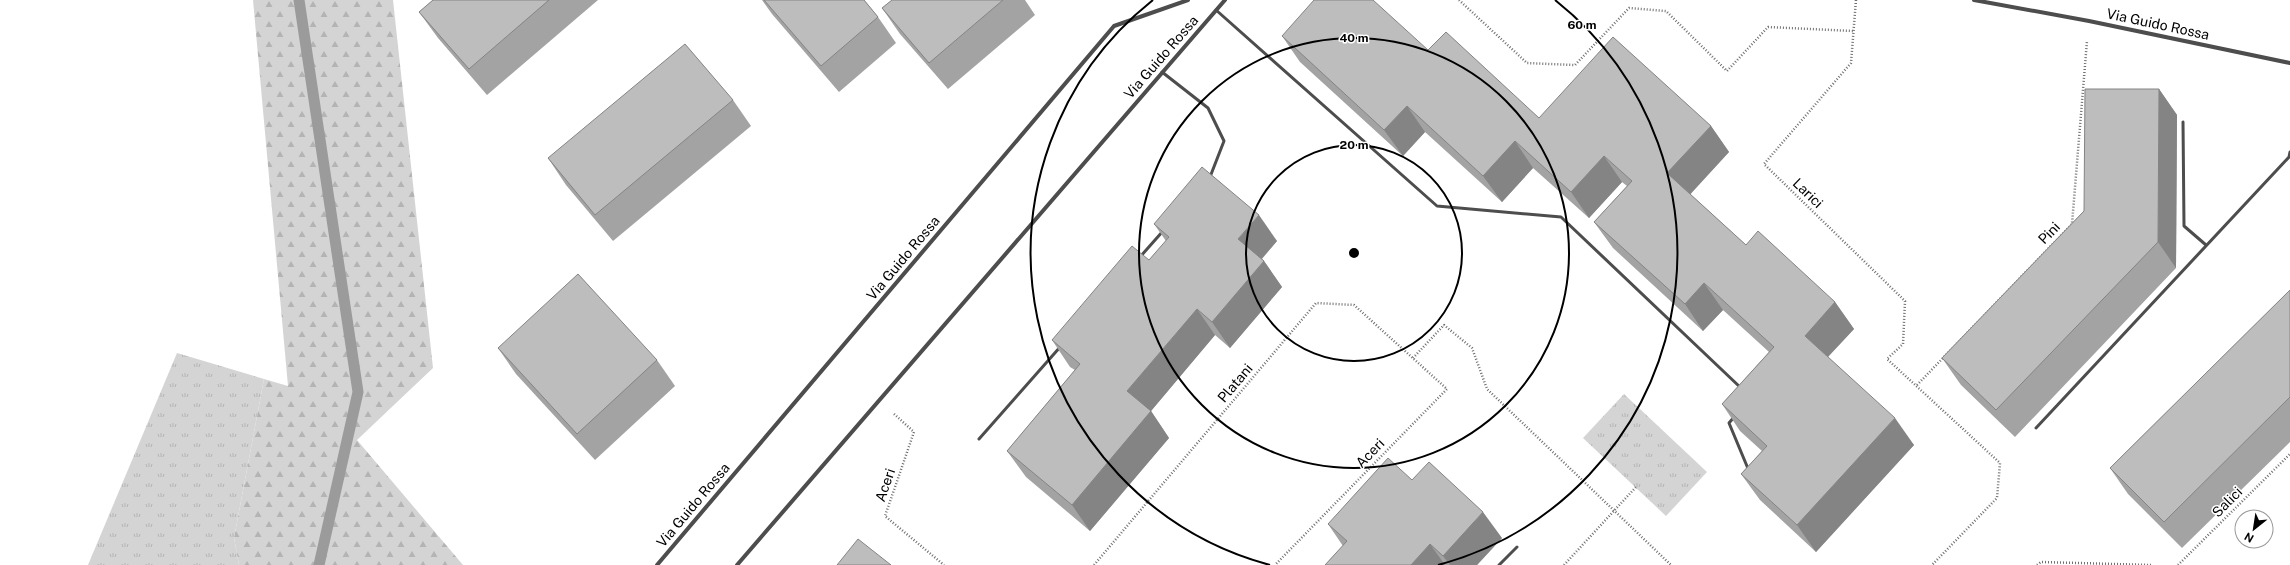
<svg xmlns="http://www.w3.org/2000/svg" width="2290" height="565" font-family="'Public Sans',sans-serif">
<defs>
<pattern id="grass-tufts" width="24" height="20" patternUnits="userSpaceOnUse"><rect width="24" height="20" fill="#d4d4d4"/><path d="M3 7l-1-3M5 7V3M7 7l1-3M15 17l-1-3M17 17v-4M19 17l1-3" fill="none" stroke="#b4b4b4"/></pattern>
<pattern id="forest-firs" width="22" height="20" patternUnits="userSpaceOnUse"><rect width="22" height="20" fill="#d4d4d4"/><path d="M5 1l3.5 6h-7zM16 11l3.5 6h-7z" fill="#b4b4b4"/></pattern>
</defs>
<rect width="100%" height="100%" fill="#fff"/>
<!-- grass -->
<g fill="url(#grass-tufts)">
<polygon points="177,353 264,379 234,538 239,565 88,565"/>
<polygon points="1624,394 1707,472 1666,516 1583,438"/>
</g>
<!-- forest -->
<polygon fill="url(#forest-firs)" points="253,0 393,0 433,368 357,440 463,565 239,565 234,538 264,379 288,386"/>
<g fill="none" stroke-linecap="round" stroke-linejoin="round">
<!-- stream -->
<polyline stroke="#9b9b9b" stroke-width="11" points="299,0 358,392 319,565"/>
<!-- path -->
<g stroke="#6f6f6f" stroke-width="2.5" stroke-dasharray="1 2" stroke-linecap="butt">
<polyline points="1459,0 1527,63 1575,65 1629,8 1666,11 1727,71 1768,27 1853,31"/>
<polyline points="1856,0 1851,63 1764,164 1905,301 1903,344 1887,359 2000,463 1997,498 1932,565"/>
<polyline points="1413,358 1444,325 1472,348 1487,389 1671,565"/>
<polyline points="1917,385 2072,224 2087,41"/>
<polyline points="894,414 914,432 885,516 944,565"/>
<polyline points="1094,565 1316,303 1354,305 1447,389 1275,565"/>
<polyline points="1564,565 1636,487"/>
<polyline points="2037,565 2041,562 2151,565"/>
<polyline points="2178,565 2290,454"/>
</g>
<!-- service -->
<g stroke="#4d4d4d" stroke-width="3">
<polyline points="1216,10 1437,206 1561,217 1741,388"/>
<polyline points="1162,72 1208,108 1224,141 1210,177"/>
<polyline points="2183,122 2184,226 2206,245"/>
<polyline points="1140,257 1163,231"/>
<polyline points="1735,416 1729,423 1749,471"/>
<polyline points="2036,428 2289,157 2290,152"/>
<polyline points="979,439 1061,346"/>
<polyline points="1499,565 1517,547"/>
</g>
<!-- minor -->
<g stroke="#4d4d4d" stroke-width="4">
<polyline points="1974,0 2089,21 2290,63"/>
<polyline points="657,565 1114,26 1188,0"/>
<polyline points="737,565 1225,0"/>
</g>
</g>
<!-- wall -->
<g fill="#a3a3a3">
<polygon points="433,0 598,0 487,95 438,38 419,12"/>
<polygon points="762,0 864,0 878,17 896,43 839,92 772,14"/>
<polygon points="892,0 1025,0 1035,15 948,89 900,34 882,8"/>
<polygon points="1282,36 1428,50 1539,118 1711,126 1729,152 1690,194 1746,245 1835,302 1854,329 1828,357 1914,445 1816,552 1760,500 1741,474 1762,451 1740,431 1722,404 1769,352 1723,310 1703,331 1613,248 1594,222 1627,186 1622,182 1589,218 1533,168 1502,202 1425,132 1403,156 1300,62"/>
<polygon points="2159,89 2177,115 2176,268 2015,437 1961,385 1942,358 2084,211"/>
<polygon points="733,100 751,126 613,241 566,185 548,158"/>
<polygon points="1154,224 1277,241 1262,259 1264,261 1282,287 1230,348 1215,335 1151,411 1169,438 1090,531 1026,477 1007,451 1075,370 1070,367 1052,340 1149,260 1166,241"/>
<polygon points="2290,290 2290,442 2182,548 2128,494 2110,468"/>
<polygon points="498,348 657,360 675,386 595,460 516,374"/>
<polygon points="1412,480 1502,538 1477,565 1325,565 1343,546 1328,524"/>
</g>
<!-- shaded-wall -->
<g fill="#848484">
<polygon points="2159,89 2177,115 2176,268 2158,242"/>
<polygon points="1407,106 1425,132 1403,156 1384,130"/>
<polygon points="1711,126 1729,152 1686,199 1667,173"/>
<polygon points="1515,141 1533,168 1502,202 1483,176"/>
<polygon points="1604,156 1622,182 1589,218 1571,192"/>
<polygon points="1259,215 1277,241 1256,265 1238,239"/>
<polygon points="1264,261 1282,287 1230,348 1212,322"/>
<polygon points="1704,283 1723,310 1703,331 1685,304"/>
<polygon points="1835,302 1854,329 1823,362 1805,336"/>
<polygon points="1197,309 1215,335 1151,411 1169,438 1090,531 1072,505 1127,391"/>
<polygon points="1895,418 1914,445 1816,552 1797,525"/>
<polygon points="1483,512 1502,538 1477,565 1450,565 1443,556"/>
<polygon points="1430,544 1445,565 1411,565"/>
</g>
<!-- building -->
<g fill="#bdbdbd" stroke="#848484">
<polygon points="433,0 549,0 469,69 419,12"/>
<polygon points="764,0 864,0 878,17 821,66"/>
<polygon points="892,0 1003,0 929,63 882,8"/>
<polygon points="1314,0 1373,0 1428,50 1446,32 1539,118 1613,37 1711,126 1667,173 1746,245 1758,231 1835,302 1805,336 1895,418 1797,525 1741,474 1767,446 1722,404 1774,347 1704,283 1685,304 1594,222 1632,181 1604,156 1571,192 1515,141 1483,176 1407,106 1384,130 1282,36"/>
<polygon points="685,44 733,100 595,215 548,158"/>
<polygon points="2085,89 2159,89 2158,242 1996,410 1942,358 2084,211"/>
<polygon points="1202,167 1259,215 1238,239 1264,261 1212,322 1197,309 1127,391 1151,411 1072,505 1007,451 1080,364 1052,340 1132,246 1149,260 1169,237 1154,224"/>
<polygon points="578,274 657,360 577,434 498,348"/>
<polygon points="2290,290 2290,397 2164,522 2110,468"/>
<polygon points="1388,458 1412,480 1429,462 1483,512 1443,556 1430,544 1411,565 1325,565 1347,541 1328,524"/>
<polygon points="858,539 891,565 837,565"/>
</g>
<!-- distance rings -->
<g fill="none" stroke="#000" stroke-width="2">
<circle cx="1354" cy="253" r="108"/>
<circle cx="1354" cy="253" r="215"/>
<path d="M1270 565A323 323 0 0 1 1153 0M1555 0A323 323 0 0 1 1438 565"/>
</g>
<g text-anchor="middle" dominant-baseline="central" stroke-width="3" stroke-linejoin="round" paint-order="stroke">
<!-- street labels -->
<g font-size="14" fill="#000" stroke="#fff">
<text transform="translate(2158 24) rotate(12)">Via Guido Rossa</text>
<text transform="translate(1161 57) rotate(-49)">Via Guido Rossa</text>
<text transform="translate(1808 193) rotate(44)">Larici</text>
<text transform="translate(2049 233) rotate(-46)">Pini</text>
<text transform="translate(903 258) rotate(-50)">Via Guido Rossa</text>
<text transform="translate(1235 383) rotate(-50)">Platani</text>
<text transform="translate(1370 453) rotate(-46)">Aceri</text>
<text transform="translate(885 485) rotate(-71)">Aceri</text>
<text transform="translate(2227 502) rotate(-45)">Salici</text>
<text transform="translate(693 505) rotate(-50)">Via Guido Rossa</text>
</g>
</g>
<circle cx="1354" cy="253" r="6" fill="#000" stroke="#fff" stroke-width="2"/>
<g font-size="12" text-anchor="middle" font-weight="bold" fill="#000" stroke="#fff" stroke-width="3" stroke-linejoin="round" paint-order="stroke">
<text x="1582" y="29">60 m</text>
<text x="1354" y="42">40 m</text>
<text x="1354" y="149">20 m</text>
</g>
<!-- north arrow -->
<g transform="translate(2254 529) rotate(210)"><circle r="19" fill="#ffffff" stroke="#999999"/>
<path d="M0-3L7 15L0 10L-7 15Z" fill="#000000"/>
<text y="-6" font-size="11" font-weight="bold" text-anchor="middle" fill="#000000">N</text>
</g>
</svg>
